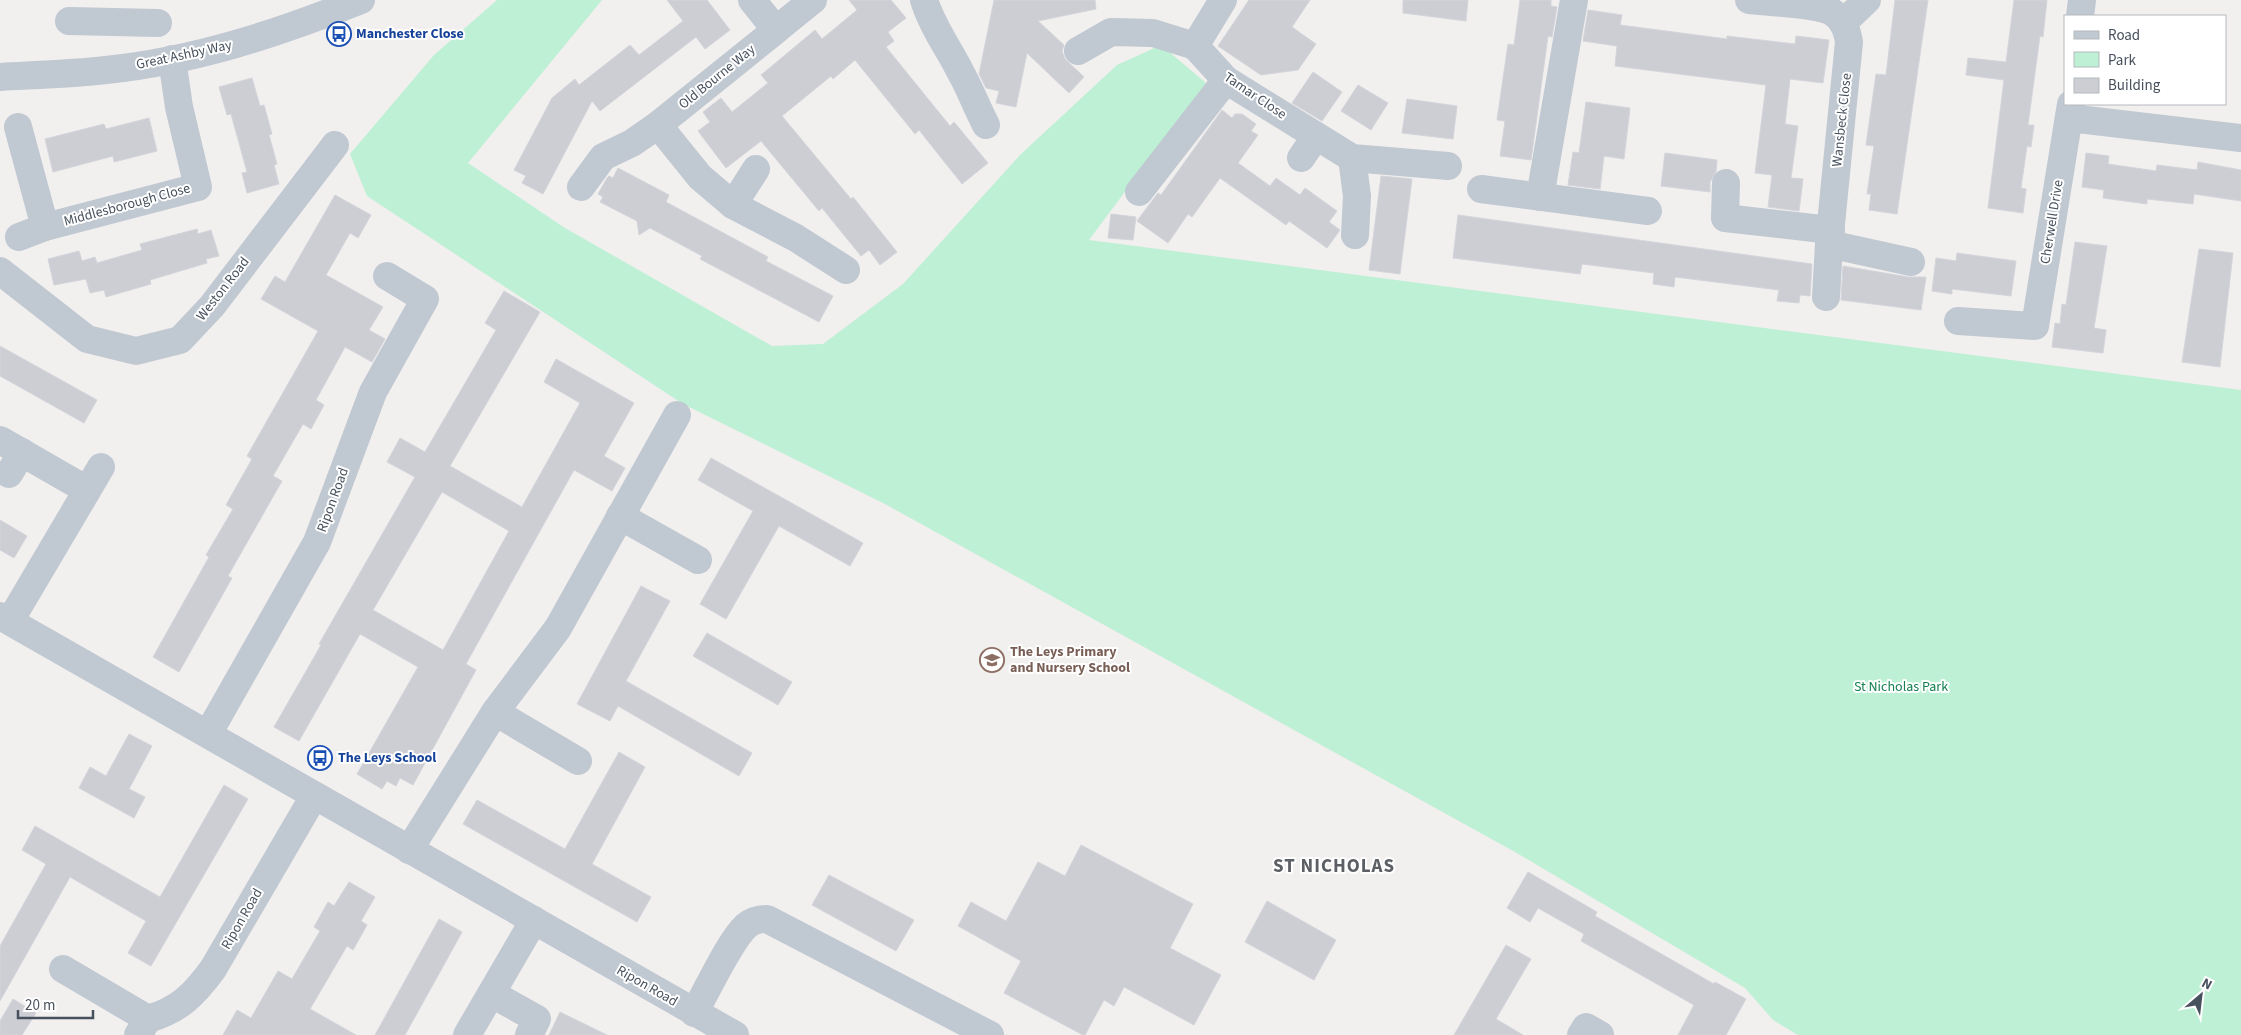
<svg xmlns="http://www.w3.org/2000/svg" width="2241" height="1035" font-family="'Source Sans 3',sans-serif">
<rect width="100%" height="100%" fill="#f2efef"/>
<!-- green -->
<polygon fill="#bdf0d4" points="497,0 602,0 468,163 565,228 772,346 823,344 903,284 1020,155 1117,65 1161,45 1206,83 1089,240 2241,390 2241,1035 1798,1035 1773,1020 1745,988 1515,852 885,504 683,404 367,196 350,154 434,55"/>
<!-- building -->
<g fill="#ccced4" stroke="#d3d5db" fill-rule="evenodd">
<polygon points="667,0 707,0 730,30 705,49 696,37 600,111 592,101 543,194 522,183 526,176 514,170 552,98 575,79 579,85 630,45 639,55 683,21"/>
<polygon points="849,0 891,0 906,18 888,32 894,41 886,47 950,126 954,122 988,163 962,184 919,130 915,134 855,60 833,79 831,76 782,116 851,199 853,197 897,252 880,265 869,250 861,256 822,208 819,211 761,141 726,168 698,131 710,122 703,112 721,98 732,112 768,83 761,75 815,30 822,39 857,10"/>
<polygon points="994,0 1095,0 1096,9 1038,21 1064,45 1062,51 1065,59 1084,77 1069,93 1027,53 1016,107 996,103 999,91 986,88 979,74"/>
<polygon points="1249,0 1310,0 1292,27 1316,44 1298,70 1261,75 1218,46"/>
<polygon points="1403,0 1468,0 1466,21 1403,13"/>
<polygon points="1520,0 1551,0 1551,6 1557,7 1552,37 1548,36 1531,160 1500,156 1505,121 1497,120 1508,44 1514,45"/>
<polygon points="1895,0 1928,0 1897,214 1869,210 1871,194 1867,194 1874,146 1866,145 1876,74 1886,75"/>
<polygon points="2014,0 2047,0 2043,37 2040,36 2028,125 2034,125 2031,147 2027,146 2021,188 2026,189 2023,213 1988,208 2004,80 1966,75 1968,58 2006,62"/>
<polygon points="1588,10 1622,15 1620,25 1727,39 1727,36 1795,44 1796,36 1829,40 1823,83 1790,79 1785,124 1798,126 1791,178 1803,179 1799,211 1768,207 1772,175 1755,173 1766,85 1615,66 1617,46 1583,41"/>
<polygon points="1313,72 1342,92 1322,121 1292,103"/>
<polygon points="252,78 260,106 264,105 272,134 269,135 277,164 274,165 279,184 247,193 242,173 247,172 231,114 227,115 219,87"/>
<polygon points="1358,85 1388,103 1371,130 1341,111"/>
<polygon points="1407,99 1457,106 1453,139 1402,133"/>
<polygon points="1586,102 1630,108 1624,159 1604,156 1600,189 1568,185 1573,152 1579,153"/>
<polygon points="1222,110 1232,118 1235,114 1242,114 1256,124 1251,131 1258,135 1238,163 1270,186 1276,178 1300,195 1305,188 1337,211 1329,222 1340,230 1327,248 1289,221 1286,225 1220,178 1192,217 1188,214 1168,243 1137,221 1158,193 1161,195"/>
<polygon points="149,118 157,151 114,162 113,156 53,172 45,139 104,124 106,129"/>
<polygon points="1665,153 1717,160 1716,172 1710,182 1710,192 1661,186"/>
<polygon points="2086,153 2109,156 2108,164 2156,171 2157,165 2197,170 2198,162 2241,170 2241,201 2194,194 2193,204 2147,199 2147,204 2103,198 2104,190 2082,187"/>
<polygon points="618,168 669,195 666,202 768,257 766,261 833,296 819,322 700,259 702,256 650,228 639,235 637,221 600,202 603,197 598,194 607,178 609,176 613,178"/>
<polygon points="1381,176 1412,179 1400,274 1369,270"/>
<polygon points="335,195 371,215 358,238 350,233 326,275 383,307 369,330 385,339 372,362 345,347 316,400 324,405 311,429 303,424 273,476 282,481 228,576 232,578 179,672 153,657 209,557 206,555 233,509 226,505 252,459 247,456 318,331 261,299 275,276 285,282"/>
<polygon points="1111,214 1136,217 1133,240 1108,238"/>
<polygon points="1458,215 1812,264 1810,296 1800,295 1799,303 1777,301 1779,290 1675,277 1674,287 1653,284 1654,273 1582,264 1580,274 1453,258"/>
<polygon points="197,229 198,234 211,230 219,256 206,259 207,263 150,280 151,284 106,297 104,290 90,293 86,279 54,285 48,259 79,251 82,261 95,257 97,263 142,250 140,244"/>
<polygon points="2075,242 2107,246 2094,328 2106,330 2103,353 2052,347 2055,323 2060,324 2062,304 2066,305"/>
<polygon points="2199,249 2233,253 2220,367 2182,362"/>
<polygon points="1957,253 2016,261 2011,296 1952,289 1952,294 1932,291 1936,258 1956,261"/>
<polygon points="1843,266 1908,277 1926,277 1921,310 1841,300"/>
<path d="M504 291 540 312 450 466 522 507 580 403 544 382 556 359 634 403 604 456 625 468 612 491 574 470 466 664 476 670 413 785 400 778 396 786 387 781 382 789 357 774 418 667 360 634 299 741 274 727 321 645 319 644 415 477 387 462 400 438 425 452 496 330 485 323ZM442 492 509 531 443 650 373 610Z"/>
<polygon points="0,346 97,400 84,423 0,376"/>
<polygon points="711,458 863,543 850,566 779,526 726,619 700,604 753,511 698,480"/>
<polygon points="0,520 27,536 14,558 0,550"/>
<polygon points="641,586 670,601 626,681 752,753 739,776 618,706 610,721 577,704"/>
<polygon points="707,633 792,682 778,705 693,656"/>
<polygon points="129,734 152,746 129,789 145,797 134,818 79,788 90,767 106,776"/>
<polygon points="619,752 645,767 592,864 651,897 637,922 463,824 477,800 565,849"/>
<polygon points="224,785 248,799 151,966 128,953 146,921 70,877 0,1001 0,946 46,864 22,850 35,826 160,897"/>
<polygon points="1081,845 1193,904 1170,948 1221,975 1194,1025 1124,987 1114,1006 1104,1000 1085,1035 1083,1035 1004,993 1021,961 958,926 971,902 1006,921 1038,862 1065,876"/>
<polygon points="1528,872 1597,912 1595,916 1714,984 1715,982 1746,999 1726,1035 1678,1035 1694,1005 1581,941 1584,934 1538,908 1530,922 1507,908"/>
<polygon points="829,875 914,920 896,951 812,905"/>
<polygon points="349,882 375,897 361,921 367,925 353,950 347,946 310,1009 356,1035 223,1035 237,1010 251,1018 278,971 292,979 320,931 314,927 328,902 334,906"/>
<polygon points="1267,901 1336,940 1314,980 1245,942"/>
<polygon points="439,919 462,932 440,972 405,1035 375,1035"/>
<polygon points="1506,945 1531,959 1496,1019 1523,1035 1454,1035"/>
<polygon points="13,999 36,1013 22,1035 0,1035 0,1021"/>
<polygon points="560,1012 607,1035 549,1035"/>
</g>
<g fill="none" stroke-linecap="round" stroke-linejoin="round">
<!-- minor -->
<g stroke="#c0c8d1" stroke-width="28">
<path d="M924 0C932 26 949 49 961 73 970 89 977 108 986 125"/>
<polyline points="1223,0 1195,46 1226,80 1352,158 1448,166"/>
<path d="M1749 0C1767 2 1818 4 1832 12 1843 19 1847 29 1849 42L1829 244 1826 297"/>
<polyline points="2080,16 2082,0"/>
<polyline points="69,21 158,23"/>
<polyline points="1843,23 1867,0"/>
<polyline points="776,30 813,0"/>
<polyline points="1078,51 1111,32 1153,33 1195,46"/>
<path d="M0 77C35 75 71 74 106 70 194 61 279 33 361 0"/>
<polyline points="2069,118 2241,138"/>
<polyline points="658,125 700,177 733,205 796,238 846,270"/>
<polyline points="18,127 45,227"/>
<polyline points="1301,158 1316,136"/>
<polyline points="1352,158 1357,196 1355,235"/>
<polyline points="1726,183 1725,218 1831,230"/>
<polyline points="581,187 603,157 632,143 658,125 776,30 752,0"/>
<polyline points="1481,189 1648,211"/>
<polyline points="1139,192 1226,80"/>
<polyline points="1540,197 1574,0"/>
<polyline points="733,205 756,169"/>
<polyline points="19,237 45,227 198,187 179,107 172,59"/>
<polyline points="1829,244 1911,262"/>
<polyline points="0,271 87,339 136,351 180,340 212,306 335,145"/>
<polyline points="1958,321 2035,326 2071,104"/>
<polyline points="0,440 87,490"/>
<polyline points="9,474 22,452"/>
<polyline points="620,516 698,560"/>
<polyline points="0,616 735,1035"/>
<polyline points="10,621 101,467"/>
<polyline points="495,712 578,761"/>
<polyline points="208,734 317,542 373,392 425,299 387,276"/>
<polyline points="409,850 495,712 558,628 677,415"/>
<polyline points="63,969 148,1019"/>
<polyline points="492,994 537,1019 529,1035"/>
<path d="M694 1013C707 991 729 942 746 926 753 920 759 919 767 919L990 1035"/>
<path d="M138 1035 148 1019C179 1010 194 995 213 969L314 796"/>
<polyline points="467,1035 534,920"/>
<polyline points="1581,1035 1586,1027 1600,1035"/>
</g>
</g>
<!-- icons -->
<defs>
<symbol id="bus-ring" viewBox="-11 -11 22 22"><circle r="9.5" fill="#fff" stroke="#1a4fb4" stroke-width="1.5"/><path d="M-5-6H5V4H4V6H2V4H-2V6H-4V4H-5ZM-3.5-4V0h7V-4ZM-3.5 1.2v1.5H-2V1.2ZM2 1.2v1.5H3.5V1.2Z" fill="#1a4fb4"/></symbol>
<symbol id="school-ring" viewBox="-11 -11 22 22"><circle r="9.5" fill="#fff" stroke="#8d6e63" stroke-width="1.5"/><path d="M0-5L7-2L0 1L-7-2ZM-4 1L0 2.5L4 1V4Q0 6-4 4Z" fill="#8d6e63"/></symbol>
</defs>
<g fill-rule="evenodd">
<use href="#bus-ring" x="325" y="20" width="28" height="28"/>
<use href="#school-ring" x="978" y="646" width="28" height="28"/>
<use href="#bus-ring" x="306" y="744" width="28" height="28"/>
</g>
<g text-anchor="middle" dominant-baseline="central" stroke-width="4" stroke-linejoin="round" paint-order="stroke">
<!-- transit labels -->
<g font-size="14" font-weight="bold" fill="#164399" stroke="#fff" text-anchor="start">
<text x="356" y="34">Manchester Close</text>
<text x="338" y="758">The Leys School</text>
</g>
<!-- street labels -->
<g font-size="14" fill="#47515d" stroke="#fff">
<text transform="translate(184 55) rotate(-12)">Great Ashby Way</text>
<text transform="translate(717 77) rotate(-39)">Old Bourne Way</text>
<text transform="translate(1255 96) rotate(34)">Tamar Close</text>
<text transform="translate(1842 120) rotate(-84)">Wansbeck Close</text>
<text transform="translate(127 205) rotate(-15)">Middlesborough Close</text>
<text transform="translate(2052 222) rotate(-81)">Cherwell Drive</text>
<text transform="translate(223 289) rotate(-52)">Weston Road</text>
<text transform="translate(333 500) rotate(-70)">Ripon Road</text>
<text transform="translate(242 919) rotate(-60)">Ripon Road</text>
<text transform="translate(647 986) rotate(30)">Ripon Road</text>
</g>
<!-- education labels -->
<g font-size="14" font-weight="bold" fill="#785e54" stroke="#fff" text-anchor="start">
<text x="1010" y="652">The Leys Primary<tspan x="1010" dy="16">and Nursery School</tspan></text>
</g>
<!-- park labels -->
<g font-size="14" fill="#168053" stroke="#fff">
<text x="1901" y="687">St Nicholas Park</text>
</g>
<!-- district labels -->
<g font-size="19" font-weight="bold" letter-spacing="1" fill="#5c5f64" stroke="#fff">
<text x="1334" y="866">ST NICHOLAS</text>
</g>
</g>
<!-- legend -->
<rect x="2064" y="15" width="162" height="90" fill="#ffffff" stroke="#b5b9be"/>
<rect x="2074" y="31" width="25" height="8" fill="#c0c8d1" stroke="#b5b9be"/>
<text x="2108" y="40" font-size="15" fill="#47515d">Road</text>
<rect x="2074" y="52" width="25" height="15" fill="#bdf0d4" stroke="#b5b9be"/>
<text x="2108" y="65" font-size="15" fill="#47515d">Park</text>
<rect x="2074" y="78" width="25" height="15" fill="#ccced4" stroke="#b5b9be"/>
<text x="2108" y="90" font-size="15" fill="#47515d">Building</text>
<!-- north arrow -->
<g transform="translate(2201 995) rotate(28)" stroke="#ffffff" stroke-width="4" paint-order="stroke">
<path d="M0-4L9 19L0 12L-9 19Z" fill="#47515d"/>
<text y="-8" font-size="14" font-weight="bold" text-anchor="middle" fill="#47515d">N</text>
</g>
<!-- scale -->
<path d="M18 1010v8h75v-8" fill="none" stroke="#47515d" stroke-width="2.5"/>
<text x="25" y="1010" font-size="15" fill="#47515d" stroke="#ffffff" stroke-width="4" paint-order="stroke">20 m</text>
</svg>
